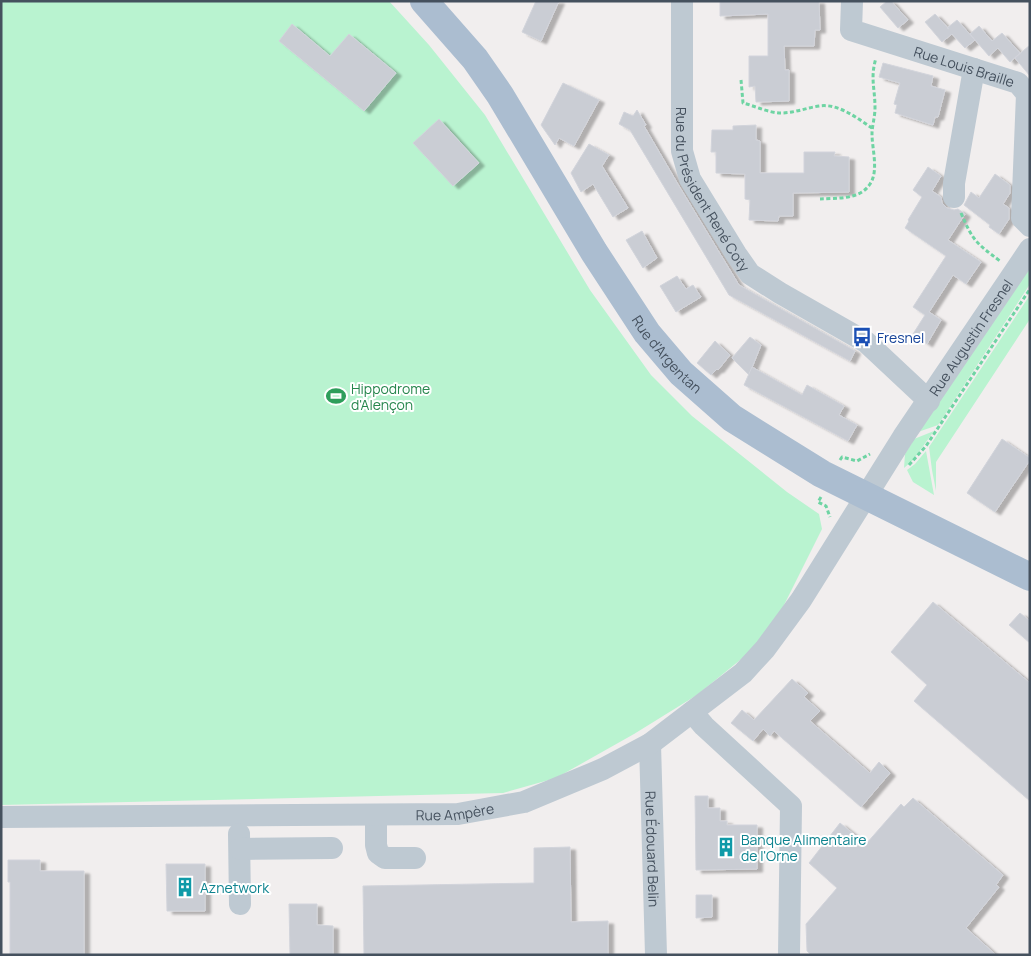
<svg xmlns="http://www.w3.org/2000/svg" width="1031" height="956" font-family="Manrope,sans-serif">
<defs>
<filter id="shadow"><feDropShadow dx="5.5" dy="3" stdDeviation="1" flood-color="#0004"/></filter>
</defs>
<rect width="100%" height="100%" fill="#f1eeee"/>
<!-- green -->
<g fill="#b9f3d0">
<polygon points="1,1 389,1 429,45 485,115 590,290 651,375 692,416 787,492 819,514 822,529 781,611 750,652 697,695 634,734 556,778 503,793 1,805"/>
<polygon points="1030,263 1030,284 938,425 918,432"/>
<polygon points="1030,295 1030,319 936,462 936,491 932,470 929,447"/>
<polygon points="934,431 913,460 904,468 905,454 914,439"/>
<polygon points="926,451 934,495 913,482 907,470 915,464"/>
</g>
<!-- building -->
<g fill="#cacdd4" stroke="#d2d4db" filter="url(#shadow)">
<polygon points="536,1 559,1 541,41 522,32"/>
<polygon points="720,1 819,1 820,30 815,30 814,46 784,46 785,70 789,70 789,101 756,102 755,86 749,87 749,56 768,56 768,14 720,16"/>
<polygon points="887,1 891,1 908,20 898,28 880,7"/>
<polygon points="935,14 949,29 947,28 957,20 975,40 965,48 952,34 942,42 925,22"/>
<polygon points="292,24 330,56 349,34 396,73 364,111 279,41"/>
<polygon points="979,26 992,41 1002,33 1020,53 1010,62 998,48 989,56 970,34"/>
<polygon points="1030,45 1030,76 1015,58"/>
<polygon points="883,63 933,76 931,86 945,90 938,117 935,117 933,125 895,113 897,105 894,104 900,83 879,77"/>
<polygon points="563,83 599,100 574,146 559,138 555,145 541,125"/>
<polygon points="637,110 646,125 644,126 679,186 739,285 855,351 850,361 729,295 630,130 619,124 624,112 633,116"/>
<polygon points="439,119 479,163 453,186 413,143"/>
<polygon points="756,125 756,140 760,141 760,173 804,173 804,152 835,152 834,156 849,157 849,192 793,193 793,216 779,216 778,221 749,220 750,200 745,199 745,174 716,173 716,152 711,152 712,130 733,130 733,126"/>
<polygon points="589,144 609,155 602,166 628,208 613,217 593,184 581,192 571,173"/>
<polygon points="928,167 941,176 932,191 941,197 942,203 947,208 954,210 958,209 965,214 948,240 981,262 966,284 953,275 929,312 941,320 927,344 913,334 925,315 913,307 946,256 905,228 909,221 908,220 922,197 913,190"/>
<polygon points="995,174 1010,185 1010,193 1003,204 1009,208 1009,219 999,234 989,227 990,225 964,205 971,192 979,198"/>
<polygon points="642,231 657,258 643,268 626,240"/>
<polygon points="677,276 686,289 693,285 701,297 676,312 660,286"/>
<polygon points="750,337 761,345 749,375 732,358"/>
<polygon points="715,341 730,355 718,370 717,369 711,375 697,363"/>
<polygon points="752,367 802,395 807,385 844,406 839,415 857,425 848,441 744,385"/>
<polygon points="1002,439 1030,458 1030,460 995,512 967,493"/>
<polygon points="933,602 1030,683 1030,801 914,701 927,685 891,652"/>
<polygon points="1020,613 1030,621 1030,643 1009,625"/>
<polygon points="792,679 808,693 804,697 820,711 810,721 870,773 879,762 890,773 861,807 774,731 770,736 763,729 753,741 731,723 742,710 754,720"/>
<polygon points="695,796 708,796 708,808 720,808 720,821 727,821 727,825 757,825 757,869 696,870"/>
<polygon points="913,798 1003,875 996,885 999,887 966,928 996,955 811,955 807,951 806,924 837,888 809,863 840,823 866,844 901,804 904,807"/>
<polygon points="570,847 571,922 608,921 608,955 364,955 363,886 534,883 534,848"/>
<polygon points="8,860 40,860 40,871 84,871 84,955 10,955 10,882 8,882"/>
<polygon points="166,864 205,864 205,911 167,911"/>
<polygon points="696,895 712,895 712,917 696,918"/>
<polygon points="289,904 317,904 317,925 333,926 333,955 290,955"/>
</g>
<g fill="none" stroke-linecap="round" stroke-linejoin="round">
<!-- path -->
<g stroke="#6ed4a3" stroke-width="3" stroke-dasharray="4 2.5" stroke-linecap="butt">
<path d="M741 80 743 103C755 106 769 113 781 113 794 113 806 108 819 106 838 103 857 118 872 128"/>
<path d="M820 199C836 198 860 200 870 184 879 171 872 149 872 134 872 126 875 117 875 108 875 88 870 78 876 58"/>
<path d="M961 213C973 241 976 243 1000 261"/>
<polyline points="840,460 842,457 857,461 870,454"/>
<polyline points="909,465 926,446 1030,289"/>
<polyline points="821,497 818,502 826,506 830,517"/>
</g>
<!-- minor -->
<g stroke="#bec9d2" stroke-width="22">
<path id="s1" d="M682 1V151L690 179 736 254 750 274 780 293 866 342 929 401"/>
<path id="s2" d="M852 1 851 30 1018 83 1027 94 1022 218 1030 226"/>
<polyline points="954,197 954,183 974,69"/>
<polyline points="692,712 704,726 791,806 789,955"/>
<path id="s3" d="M650 744 656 955"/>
<polyline points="376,815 376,845 378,853 385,858 415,858"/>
<path id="s4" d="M1 817 458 814 524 802 603 769 650 744 743 673 765 649 801 600 903 437 1030 249"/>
<polyline points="239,834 240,904"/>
<polyline points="240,849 332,848"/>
</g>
<!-- major -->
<path stroke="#abbdd0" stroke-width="28" id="s5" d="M424 1 475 59 500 95 594 252 647 333 681 373 732 418 822 474 1030 577"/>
</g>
<!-- icons -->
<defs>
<symbol id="bus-bare" viewBox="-9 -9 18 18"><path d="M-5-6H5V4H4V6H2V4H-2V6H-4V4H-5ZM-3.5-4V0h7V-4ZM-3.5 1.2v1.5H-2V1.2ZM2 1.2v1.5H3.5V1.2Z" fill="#1a4fb4" stroke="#fff" stroke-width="2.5" paint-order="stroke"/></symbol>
<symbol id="stadium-bare" viewBox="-9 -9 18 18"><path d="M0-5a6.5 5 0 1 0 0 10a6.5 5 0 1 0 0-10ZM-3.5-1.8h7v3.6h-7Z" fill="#2e9e5b" stroke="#fff" stroke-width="2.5" paint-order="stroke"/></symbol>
<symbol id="building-bare" viewBox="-9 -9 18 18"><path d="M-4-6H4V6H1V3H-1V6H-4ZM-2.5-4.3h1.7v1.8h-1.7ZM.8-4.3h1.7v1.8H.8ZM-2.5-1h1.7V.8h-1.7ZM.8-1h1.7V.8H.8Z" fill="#0f9aa8" stroke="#fff" stroke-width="2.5" paint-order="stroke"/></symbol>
</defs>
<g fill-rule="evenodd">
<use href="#bus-bare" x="848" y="323" width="28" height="28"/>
<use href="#stadium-bare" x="322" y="382" width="28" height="28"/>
<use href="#building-bare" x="712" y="833" width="28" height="28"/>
<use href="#building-bare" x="171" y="873" width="28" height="28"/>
</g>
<g text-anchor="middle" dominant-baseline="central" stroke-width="4" stroke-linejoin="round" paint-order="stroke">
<!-- street labels -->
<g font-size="14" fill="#45515e" stroke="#fff">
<text stroke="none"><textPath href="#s2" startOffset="148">Rue Louis Braille</textPath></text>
<text stroke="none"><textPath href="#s1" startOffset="196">Rue du Président René Coty</textPath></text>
<text stroke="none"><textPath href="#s4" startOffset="1186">Rue Augustin Fresnel</textPath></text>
<text stroke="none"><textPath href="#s5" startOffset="430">Rue d'Argentan</textPath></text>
<text stroke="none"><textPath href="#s4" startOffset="454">Rue Ampère</textPath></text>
<text stroke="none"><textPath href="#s3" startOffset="105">Rue Édouard Belin</textPath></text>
</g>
<!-- transit labels -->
<g font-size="14" fill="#164399" stroke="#fff" text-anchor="start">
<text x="877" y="337">Fresnel</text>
</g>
<!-- leisure labels -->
<g font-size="14" fill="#27864d" stroke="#fff" text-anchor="start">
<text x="351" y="388">Hippodrome<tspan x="351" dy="16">d'Alençon</tspan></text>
</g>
<!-- culture labels -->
<g font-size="14" fill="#0d838f" stroke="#fff" text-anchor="start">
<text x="741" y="839">Banque Alimentaire<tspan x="741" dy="16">de l'Orne</tspan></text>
<text x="200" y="887">Aznetwork</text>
</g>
</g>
<!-- border -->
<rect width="1031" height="956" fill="none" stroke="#45515e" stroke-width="5"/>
</svg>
